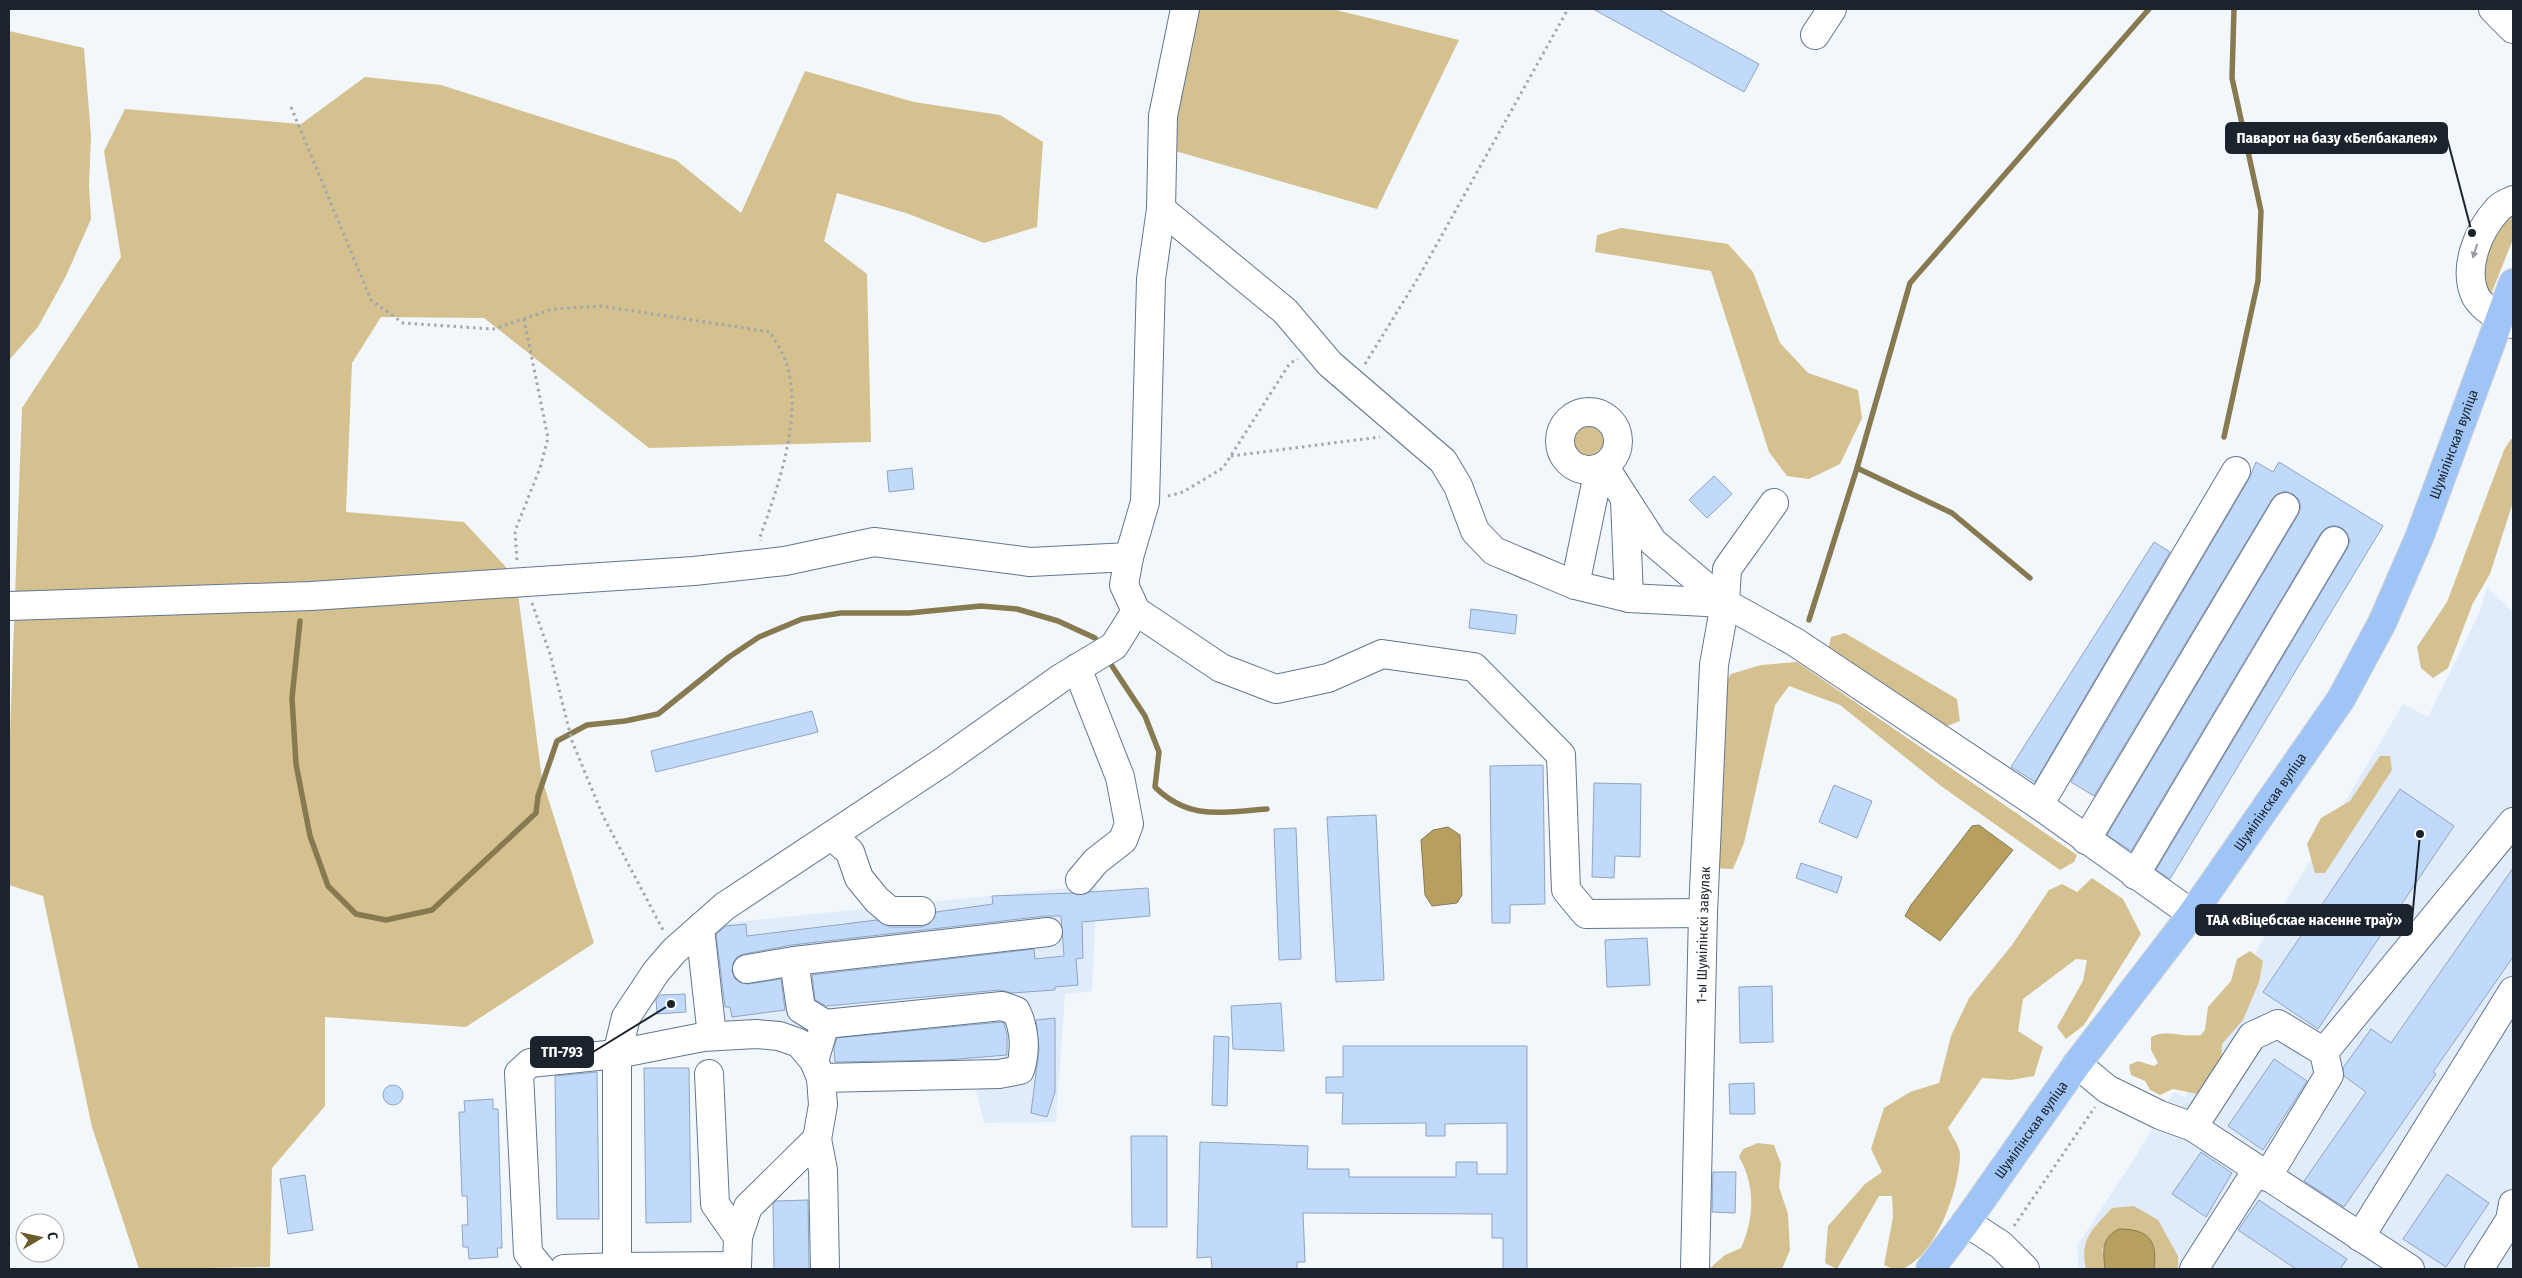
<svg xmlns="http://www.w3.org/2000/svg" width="2522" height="1278" font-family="'Fira Sans Condensed',sans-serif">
<rect width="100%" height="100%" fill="#f2f7fc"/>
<!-- built -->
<g fill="#e1ecfa">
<polygon points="2487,587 2513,612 2513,1269 2079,1269 2077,1246 2134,1159 2174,1092 2185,1098 2257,950 2403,704 2428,717 2481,609"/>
<polygon points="1097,885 1092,991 1065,994 1056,1122 984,1123 975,1086 842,1090 797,1029 714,1027 705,925"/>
</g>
<!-- green -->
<g fill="#d4c18f">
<polygon points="1196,9 1332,9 1459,40 1377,209 1168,149"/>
<polygon points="9,31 84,48 91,137 89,185 91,219 66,276 38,327 9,360"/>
<polygon points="805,71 914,102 1000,115 1043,142 1037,227 984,243 906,213 837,193 824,241 867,274 871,442 649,448 484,318 381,317 352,363 346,512 464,522 516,578 542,779 594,943 466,1027 325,1017 325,1106 272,1168 270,1267 139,1269 92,1127 43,896 9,885 9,730 10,732 22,408 121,257 104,151 125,109 301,124 365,77 441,85 676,160 741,213"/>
<polygon points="2513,208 2513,239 2490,297 2484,285 2484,249"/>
<polygon points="1621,228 1728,244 1753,272 1780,343 1808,373 1858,390 1862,418 1840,464 1809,479 1787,476 1769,452 1711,271 1595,252 1597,235"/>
<circle cx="1589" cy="441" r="20"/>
<polygon points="2511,439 2513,439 2513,502 2490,574 2473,603 2448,668 2433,678 2421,668 2417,647 2447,602 2504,450"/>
<polygon points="1845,633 1957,699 1960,721 1939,729 1827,654 1831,637"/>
<polygon points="1797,662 2077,855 2074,862 2060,870 1941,786 1840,705 1789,686 1775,705 1744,843 1733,869 1711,868 1718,695 1731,674 1761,665"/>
<polygon points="2380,756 2390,756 2392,770 2325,873 2315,873 2307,844 2321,818 2350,801"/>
<path d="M2092 878 2123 899 2141 934 2084 1025 2066 1039 2057 1027 2083 981 2087 960 2076 959 2023 999 2018 1031 2043 1047 2034 1076 2011 1080 1982 1078 1948 1128C1952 1136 1961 1148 1960 1156 1959 1190 1936 1256 1902 1269 1896 1271 1889 1267 1884 1265L1893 1217 1892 1196H1879L1837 1269 1825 1263 1828 1226 1865 1184 1882 1172 1871 1149 1884 1108 1910 1092 1939 1083 1951 1036 1969 998 2012 945 2049 890 2062 884 2077 892Z"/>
<path d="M2250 951 2263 961 2259 982 2243 1020 2222 1044 2221 1069 2208 1090 2198 1094 2173 1089 2160 1095 2150 1090 2145 1081 2131 1075 2129 1065 2138 1061 2154 1066 2158 1063 2151 1050V1037C2168 1028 2181 1038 2201 1035L2205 1030 2208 1007 2231 981 2237 959Z"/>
<path d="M1758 1143 1774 1145 1781 1164 1779 1187 1788 1214 1790 1250 1782 1269H1709L1725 1255 1741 1248C1754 1219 1756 1186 1739 1157L1743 1149Z"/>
<path d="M2134 1206 2158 1220 2178 1256V1269H2154L2155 1264 2102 1248 2105 1269H2086C2079 1239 2093 1229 2112 1208Z"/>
</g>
<!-- water -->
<g fill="#b79f5f" stroke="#887a50">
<polygon points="1979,825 2013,850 1940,941 1905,916 1911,905 1972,826"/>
<polygon points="1448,827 1460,835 1462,895 1457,903 1432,906 1425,895 1421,840 1433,830"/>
<path d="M2119 1229C2148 1229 2158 1240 2154 1269H2105C2103 1251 2101 1238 2119 1229Z"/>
</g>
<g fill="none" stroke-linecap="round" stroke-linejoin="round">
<!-- stream -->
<g stroke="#887a50" stroke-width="5.5">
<polyline points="2224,437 2258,281 2261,211 2232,78 2234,9"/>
<polyline points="1857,468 1952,513 2030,578"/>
<polyline points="1809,620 1857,468 1910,283 2149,9"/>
<polyline points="300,621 292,698 296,764 310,836 328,886 356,914 386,920 432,910 536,813 538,796 557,741 587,725 625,721 658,714 729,657 759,637 802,619 841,613 909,613 981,606 1017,609 1058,621 1095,638"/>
<path d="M1112 666 1145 716 1159 752 1155 787C1189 821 1223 812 1267 809"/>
</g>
</g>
<!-- building -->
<g fill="#c1dafb" stroke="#90a4be">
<polygon points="1593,9 1658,9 1759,64 1744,92"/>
<polygon points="2256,462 2273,472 2279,462 2383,526 2170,879 2156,870 2347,549 2350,541 2347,533 2342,528 2334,525 2326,528 2321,533 2131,851 2107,835 2298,515 2301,507 2299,500 2293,494 2285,491 2277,494 2272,499 2094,796 2071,782 2249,479"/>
<polygon points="912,468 914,489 889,492 887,471"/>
<polygon points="1714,476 1732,494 1707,518 1689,500"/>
<polygon points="2154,542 2170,552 2035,782 2011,767"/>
<polygon points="1471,609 1517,615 1515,634 1469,628"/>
<polygon points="812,711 818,732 656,772 651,751"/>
<polygon points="1543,765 1545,904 1510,905 1510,923 1492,923 1490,766"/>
<polygon points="1594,783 1641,784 1640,857 1615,856 1614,878 1592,877"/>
<polygon points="1834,785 1872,801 1857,838 1819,822"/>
<polygon points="2400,789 2454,826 2318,1029 2263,992"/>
<polygon points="1376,815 1384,980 1336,982 1327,817"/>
<polygon points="1296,828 1301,959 1279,960 1274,829"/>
<polygon points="1801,863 1842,877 1837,893 1796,878"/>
<polygon points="2513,868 2513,957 2433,1072 2436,1074 2344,1207 2304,1181 2366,1092 2344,1076 2343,1068 2371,1029 2391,1043"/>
<polygon points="1148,888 1150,916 1082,922 1083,958 1076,959 1078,985 1055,987 1055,990 1012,993 1000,990 826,1006 815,1000 812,975 1034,949 1035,959 1064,956 1061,916 1046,916 792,945 744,954 737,957 733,963 732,971 735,979 741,983 749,984 781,979 785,1010 732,1017 730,1007 725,1007 716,934 726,926 746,924 747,936 877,920 890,927 921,927 929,924 936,912 993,904 992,896 1073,893 1078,895 1089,892"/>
<polygon points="1647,938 1650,985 1607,987 1605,940"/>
<polygon points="1772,986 1773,1042 1740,1043 1739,987"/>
<polygon points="685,994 686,1012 657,1014 656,1000 660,995"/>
<polygon points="1281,1003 1284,1051 1233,1049 1231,1006"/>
<polygon points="1055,1018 1055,1092 1047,1117 1031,1113 1039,1049 1036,1020"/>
<polygon points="1001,1022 1004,1023 1007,1035 1007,1055 946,1060 835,1062 834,1047 837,1038"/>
<polygon points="1214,1036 1229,1037 1227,1106 1212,1105"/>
<polygon points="1343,1046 1527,1046 1527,1269 1503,1269 1503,1238 1492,1238 1492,1214 1303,1213 1305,1262 1297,1262 1297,1269 1212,1269 1211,1257 1197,1258 1200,1142 1308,1146 1307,1169 1349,1169 1349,1177 1456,1177 1456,1162 1477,1162 1477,1174 1507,1174 1507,1123 1445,1124 1445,1136 1426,1136 1426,1123 1342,1124 1343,1093 1326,1093 1326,1077 1343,1077"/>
<polygon points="2274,1059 2307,1081 2263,1150 2228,1126"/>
<polygon points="644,1068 689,1068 691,1222 646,1223"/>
<polygon points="597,1072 599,1219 557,1219 555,1076"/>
<polygon points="1754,1083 1755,1114 1730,1114 1729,1084"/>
<circle cx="393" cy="1095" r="10"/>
<polygon points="493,1099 493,1109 498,1109 502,1248 497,1248 498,1257 469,1259 468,1247 463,1247 462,1225 468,1225 467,1196 462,1196 459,1112 465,1112 464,1101"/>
<polygon points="1131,1136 1167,1136 1167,1227 1132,1227"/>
<polygon points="2201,1152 2232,1173 2206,1217 2172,1194"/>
<polygon points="1713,1172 1736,1172 1735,1213 1712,1212"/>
<polygon points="2447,1174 2489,1203 2446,1267 2403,1239"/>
<polygon points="305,1175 313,1230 288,1234 280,1179"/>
<polygon points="808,1200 809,1269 774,1269 773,1204 776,1201"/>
<polygon points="2259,1200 2347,1259 2340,1269 2296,1269 2238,1230"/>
</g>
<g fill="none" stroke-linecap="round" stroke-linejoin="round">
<defs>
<g id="minor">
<polyline points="2493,9 2513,29"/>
<polyline points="1815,35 1832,9"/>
<path d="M2513 200C2508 203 2500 205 2497 210 2478 231 2462 269 2476 297 2483 309 2501 319 2513 324"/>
<polyline points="1161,209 1285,311 1330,364 1443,461 1458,486 1475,531 1494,551 1575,585 1629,598 1725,603"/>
<circle cx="1589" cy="441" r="29"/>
<polyline points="1604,466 1653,542 1725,603 1795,642 2039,805 2192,914"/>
<polyline points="1625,500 1629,598"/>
<polyline points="1129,557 1145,502 1151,279 1161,209 1163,116 1185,9"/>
<polyline points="1575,585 1599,469"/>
<polyline points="9,606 311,596 694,571 785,561 874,542 1030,562 1129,557 1124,585 1136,611 1221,668 1276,689 1328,678 1382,654 1474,667 1561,755 1566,890 1586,914 1703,913"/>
<polyline points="1077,668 1120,777 1129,824 1123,840 1096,861 1080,880"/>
<polyline points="2039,805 2236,471"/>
<polyline points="832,836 850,852 859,878 877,900 890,911 921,911"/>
<polyline points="2086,840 2285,507"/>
<polyline points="2135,875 2334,541"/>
<polyline points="700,928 712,1036"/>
<polyline points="794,961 801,1009 825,1024"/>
<polyline points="747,969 794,961 1048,932"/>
<polyline points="2324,1052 2513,822"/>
<path d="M814 1061 825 1024 1002 1006 1016 1011C1025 1029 1026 1051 1020 1070L999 1074 821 1078"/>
<polyline points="2077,1064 2107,1089 2160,1115 2193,1127 2410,1269"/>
<polyline points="709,1074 715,1204 738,1237"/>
<polyline points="2193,1127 2252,1036 2278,1024 2324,1052 2329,1075 2267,1177"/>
<polyline points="817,1139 823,1170 825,1269"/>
<polyline points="1966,1222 2001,1245 2025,1269"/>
<polyline points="2360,1237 2513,991"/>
<polyline points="541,1269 528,1253 519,1073 530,1063 617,1054 703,1037 756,1034 779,1036 799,1043 814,1061 821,1078 823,1105 817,1139 748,1207 738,1237 737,1266"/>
<polyline points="564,1269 617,1267 737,1266 737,1269"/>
<polyline points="617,1269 617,1054 626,1017 656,972 674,951 725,906 944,761 1061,678 1114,646 1136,611"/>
<path id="s1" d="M1695 1269 1703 913 1714 665 1725 603 1727 569 1774 503"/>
<polyline points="2194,1269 2257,1170"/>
<polyline points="2479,1269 2510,1220 2513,1204"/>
</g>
<g id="major">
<path id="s2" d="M1930 1269 1966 1222 2077 1064 2192 914 2341 699 2382 623 2419 538 2513 283"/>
</g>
</defs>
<!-- minor casing -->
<use href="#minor" stroke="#63768f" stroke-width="30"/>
<!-- major casing -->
<use href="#major" stroke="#d1d3d5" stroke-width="30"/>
<!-- path -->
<g stroke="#a0a7ad" stroke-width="3" stroke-dasharray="2.5 4" stroke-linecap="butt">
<path d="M291 107 371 300 403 323 493 329 553 309 601 306 770 332C775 341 783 352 786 362 804 415 778 487 760 537L761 541"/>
<polyline points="1365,364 1418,278 1568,9"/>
<polyline points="1231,456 1380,437"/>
<polyline points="1168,496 1183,492 1223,468 1290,363 1298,359"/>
<polyline points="517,560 515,531 540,468 548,438 524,319"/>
<polyline points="532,603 550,654 572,741 603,816 663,930"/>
<polyline points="2014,1226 2095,1107"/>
</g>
<!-- minor -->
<use href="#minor" stroke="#fff" stroke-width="28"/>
<!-- major -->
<use href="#major" stroke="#9fc5f6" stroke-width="28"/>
</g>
<!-- one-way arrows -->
<defs><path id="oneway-solid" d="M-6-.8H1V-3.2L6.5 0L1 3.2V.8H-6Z" transform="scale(1.25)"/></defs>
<use fill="#989ca0" href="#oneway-solid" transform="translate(2475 251) rotate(108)"/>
<g text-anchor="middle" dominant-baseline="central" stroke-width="4" stroke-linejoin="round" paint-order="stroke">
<!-- street labels -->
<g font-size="14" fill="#1b232d" stroke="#fff">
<text stroke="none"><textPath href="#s2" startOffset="982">Шумілінская вуліца</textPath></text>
<text stroke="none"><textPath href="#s2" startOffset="578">Шумілінская вуліца</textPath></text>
<text stroke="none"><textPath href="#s1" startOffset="334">1-ы Шумілінскі завулак</textPath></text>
<text stroke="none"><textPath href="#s2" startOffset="172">Шумілінская вуліца</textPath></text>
</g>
</g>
<!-- callouts -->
<path fill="none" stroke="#1b232d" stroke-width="2" d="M2472 233L2447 138M2420 834L2412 920M671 1004L593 1052"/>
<g fill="#1b232d" stroke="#fff" stroke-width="2">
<circle cx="2472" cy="233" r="5"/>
<circle cx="2420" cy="834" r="5"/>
<circle cx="671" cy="1004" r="5"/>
</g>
<g fill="#1b232d" stroke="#1b232d" stroke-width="2">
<rect x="2226" y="123" width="221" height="30" rx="5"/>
<rect x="2196" y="905" width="216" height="30" rx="5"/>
<rect x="531" y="1037" width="62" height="30" rx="5"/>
</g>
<g font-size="15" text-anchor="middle" font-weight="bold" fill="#fff">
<text x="2337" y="143">Паварот на базу «Белбакалея»</text>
<text x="2304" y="925">ТАА «Віцебскае насенне траў»</text>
<text x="562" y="1057">ТП-793</text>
</g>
<!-- border -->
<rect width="2522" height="1278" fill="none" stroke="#1b232d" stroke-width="20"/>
<!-- north arrow -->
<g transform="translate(40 1238) rotate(81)"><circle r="24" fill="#ffffff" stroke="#a4a7ab"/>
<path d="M0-4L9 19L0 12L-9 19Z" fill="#6d5b29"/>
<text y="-8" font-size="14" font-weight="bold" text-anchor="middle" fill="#1b232d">С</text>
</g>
</svg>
